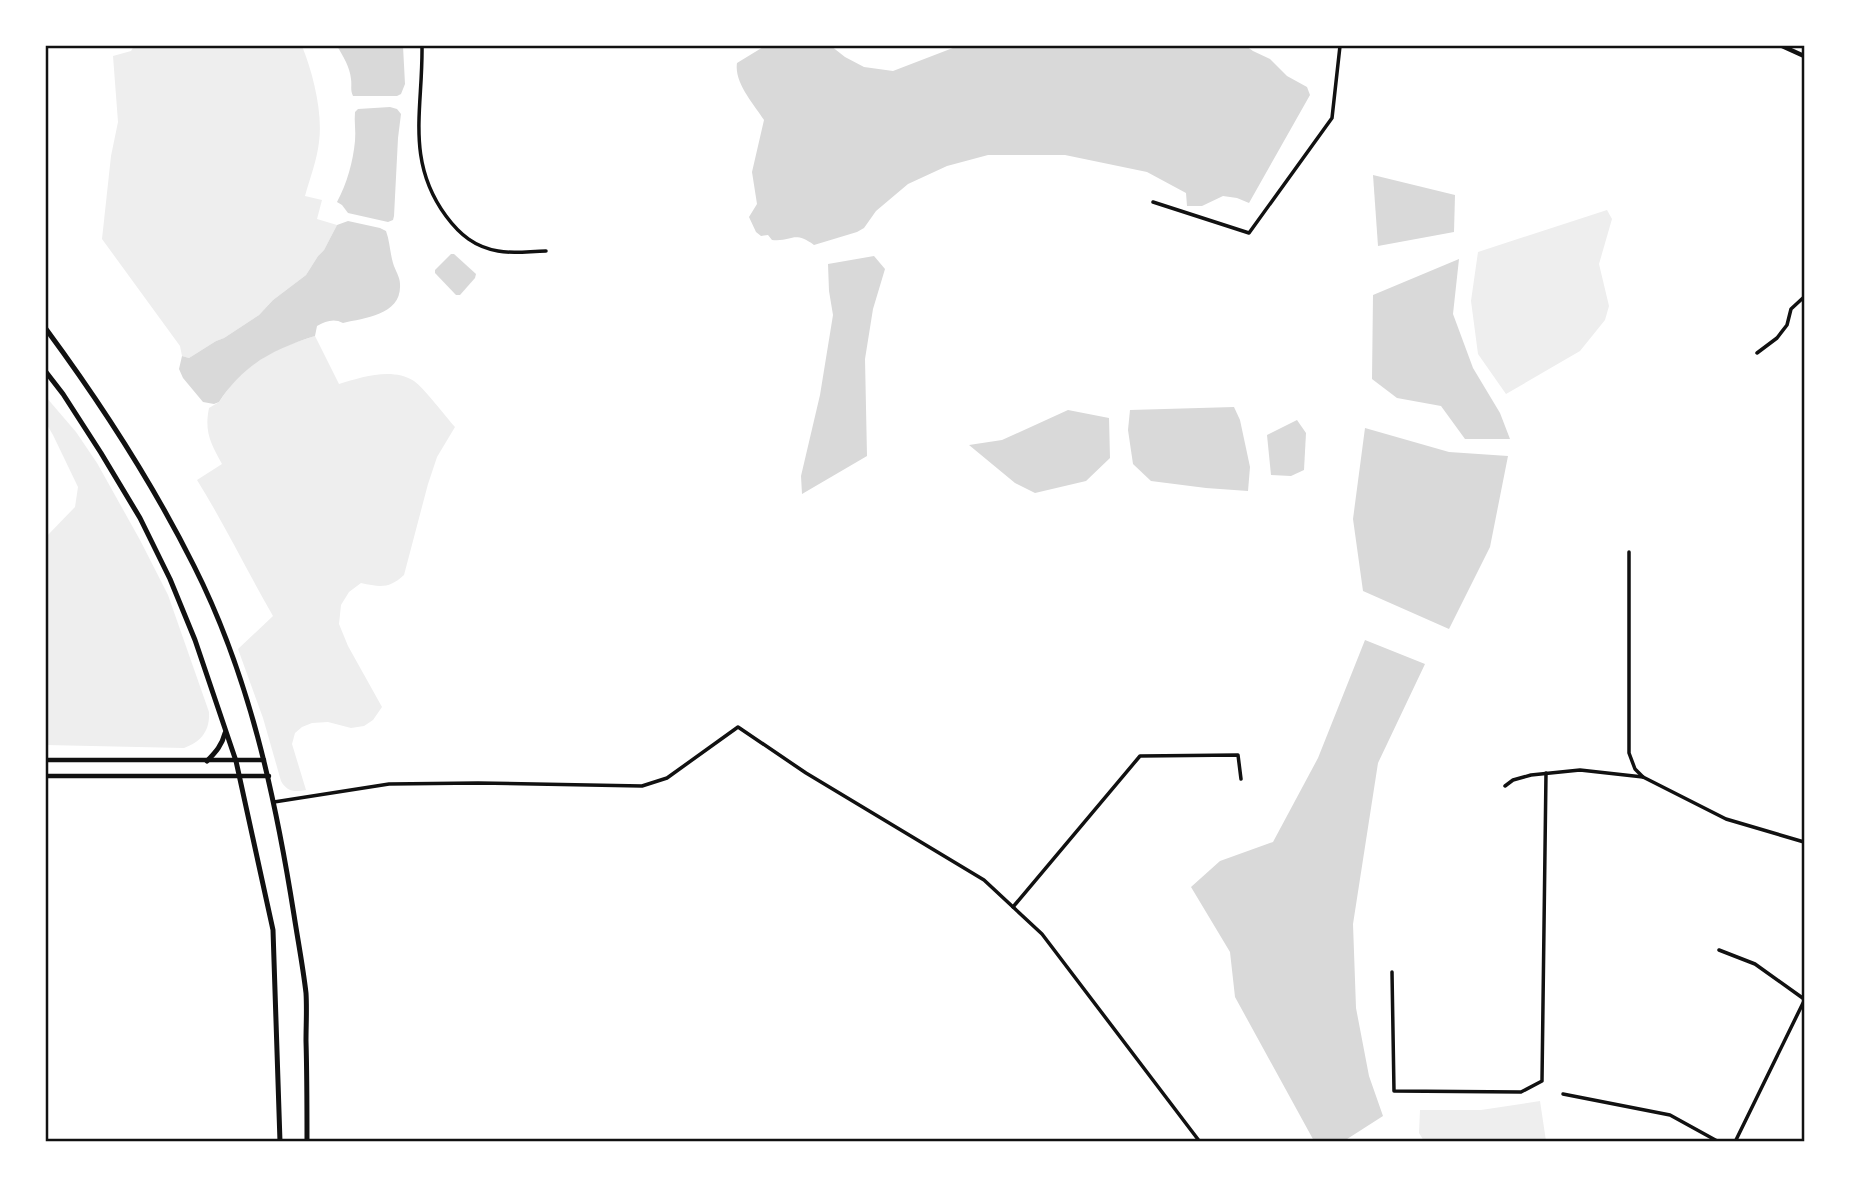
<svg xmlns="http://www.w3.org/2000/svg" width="1850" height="1187" font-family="'Fira Sans',sans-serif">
<rect width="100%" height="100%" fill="#fff"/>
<!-- green -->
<g fill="#eee">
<path d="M134 46H302C313 73 323 113 319 142 317 160 310 178 305 196L322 200 317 219 337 225 324 250 318 256 306 275 273 300 259 315 224 338 216 341 189 358 182 356 180 346 102 239 111 156 118 122 113 56 131 51Z"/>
<polygon points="1607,210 1612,219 1599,264 1609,306 1605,320 1580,351 1506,394 1478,354 1471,301 1478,252"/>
<path d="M315 336 339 384C362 377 392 367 414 381 425 389 445 416 455 427L437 457 428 484 404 575C389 589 380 587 361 583L349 592 341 605 339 624 348 646 382 707 373 720 364 726 351 728 328 722 312 723 302 727 295 733 292 744 306 790C295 792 287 792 281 781L263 718 238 649 273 616C247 571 225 525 197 480L222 464C211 444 204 432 209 408L219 402 231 385 243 372 266 356 285 346Z"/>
<path d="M46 397 76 432 97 463 140 540 168 595 209 712C210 731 201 742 184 748L46 745V537L75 507 78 487 53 435 46 423Z"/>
<polygon points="1540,1101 1546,1141 1424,1141 1419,1133 1420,1110 1481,1110"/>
</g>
<!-- water -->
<g fill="#d9d9d9">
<path d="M337 46H403L405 84 401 94 397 96H353C350 90 352 86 351 79 350 67 343 56 337 46Z"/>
<path d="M765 46H831L845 57 864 67 893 71 958 46H1246L1253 51 1270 59 1287 76 1307 87 1310 95 1249 203 1237 198 1223 196 1202 206H1187L1186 193 1147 172 1065 155H988L947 166 908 184 876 211 864 228 857 232 814 245C793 230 793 242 772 240L768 235 761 236 756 232 749 217 757 204 752 172 764 120C754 104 734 83 737 63Z"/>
<path d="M390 107 397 109 401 114 398 138 394 216 393 220 388 222 348 213 342 205 337 202C347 183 353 162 355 141 356 131 354 121 355 112L358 109Z"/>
<polygon points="1373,175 1455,195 1454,232 1378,246"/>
<path d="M348 221 380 228 386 231C390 242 390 253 393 263 395 270 400 277 400 284 402 315 365 318 343 323 334 318 326 321 317 326L315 336C274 349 244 364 219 402L214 404 203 402 183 378 179 369 182 356 189 358 216 341 224 338 259 315 273 300 306 275 318 256 324 250 337 225Z"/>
<polygon points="451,254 454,254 476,274 475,278 460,295 456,295 435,273 435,270"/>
<polygon points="874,256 885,269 873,309 865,359 867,456 802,494 801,476 820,395 833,315 829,291 828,264"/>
<polygon points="1459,259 1453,314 1473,368 1500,413 1510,439 1465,439 1441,406 1397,398 1372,379 1373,295"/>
<polygon points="1234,407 1240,420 1250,467 1248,491 1206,488 1151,481 1133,464 1128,430 1130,410"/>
<polygon points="1068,410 1109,418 1110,458 1086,481 1035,493 1015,483 969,445 1002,440"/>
<polygon points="1297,420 1306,433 1304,470 1291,476 1271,475 1267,435"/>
<polygon points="1365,428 1449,452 1508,456 1490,547 1449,629 1363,591 1353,519"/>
<polygon points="1365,640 1425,664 1378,763 1353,924 1356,1008 1369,1076 1383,1116 1344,1141 1314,1141 1235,997 1230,952 1191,887 1220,861 1273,842 1318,758"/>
</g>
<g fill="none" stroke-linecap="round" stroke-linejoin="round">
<!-- minor -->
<g stroke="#111" stroke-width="3.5">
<path d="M422 46C423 109 405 160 446 216 460 235 475 247 498 251 513 254 531 251 546 251"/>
<polyline points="1153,202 1249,233 1332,118 1340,46"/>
<polyline points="1757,353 1777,338 1787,325 1791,309 1804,297"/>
<polyline points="1629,552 1629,753 1635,769 1643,777"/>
<polyline points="1505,786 1513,780 1531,775 1580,770 1643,777 1726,819 1804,842"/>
<polyline points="274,802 389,784 478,783 642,786 667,778 738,727 806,773 984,880 1042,934 1200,1142"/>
<polyline points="1013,907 1140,756 1238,755 1241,779"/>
<polyline points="1719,950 1755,964 1804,999"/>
<polyline points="1392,972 1394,1091 1521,1092 1542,1081 1546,773"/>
<polyline points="1563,1094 1670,1115 1719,1142"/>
<polyline points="1735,1142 1804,1001"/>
</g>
<!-- tertiary -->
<g stroke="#111" stroke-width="4.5">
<polyline points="46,760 264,760"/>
<polyline points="46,776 269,776"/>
</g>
<!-- secondary -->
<polyline stroke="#111" stroke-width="4.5" points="1782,46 1804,56"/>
<!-- primary -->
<g stroke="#111" stroke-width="5">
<path d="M46 329C102 405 151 480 194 566 249 675 275 795 294 915 298 941 303 967 306 993 307 1009 306 1025 306 1041 307 1075 307 1108 307 1142"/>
<polyline points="46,372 63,394 101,453 140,518 170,579 195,640 236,761 273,930 280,1142"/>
<path d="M207 761C216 752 222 745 225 733"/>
</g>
</g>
<!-- border -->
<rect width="1850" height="1187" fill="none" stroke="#ffffff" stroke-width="94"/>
<rect x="47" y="47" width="1756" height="1093" fill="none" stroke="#111" stroke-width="2.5"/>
</svg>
